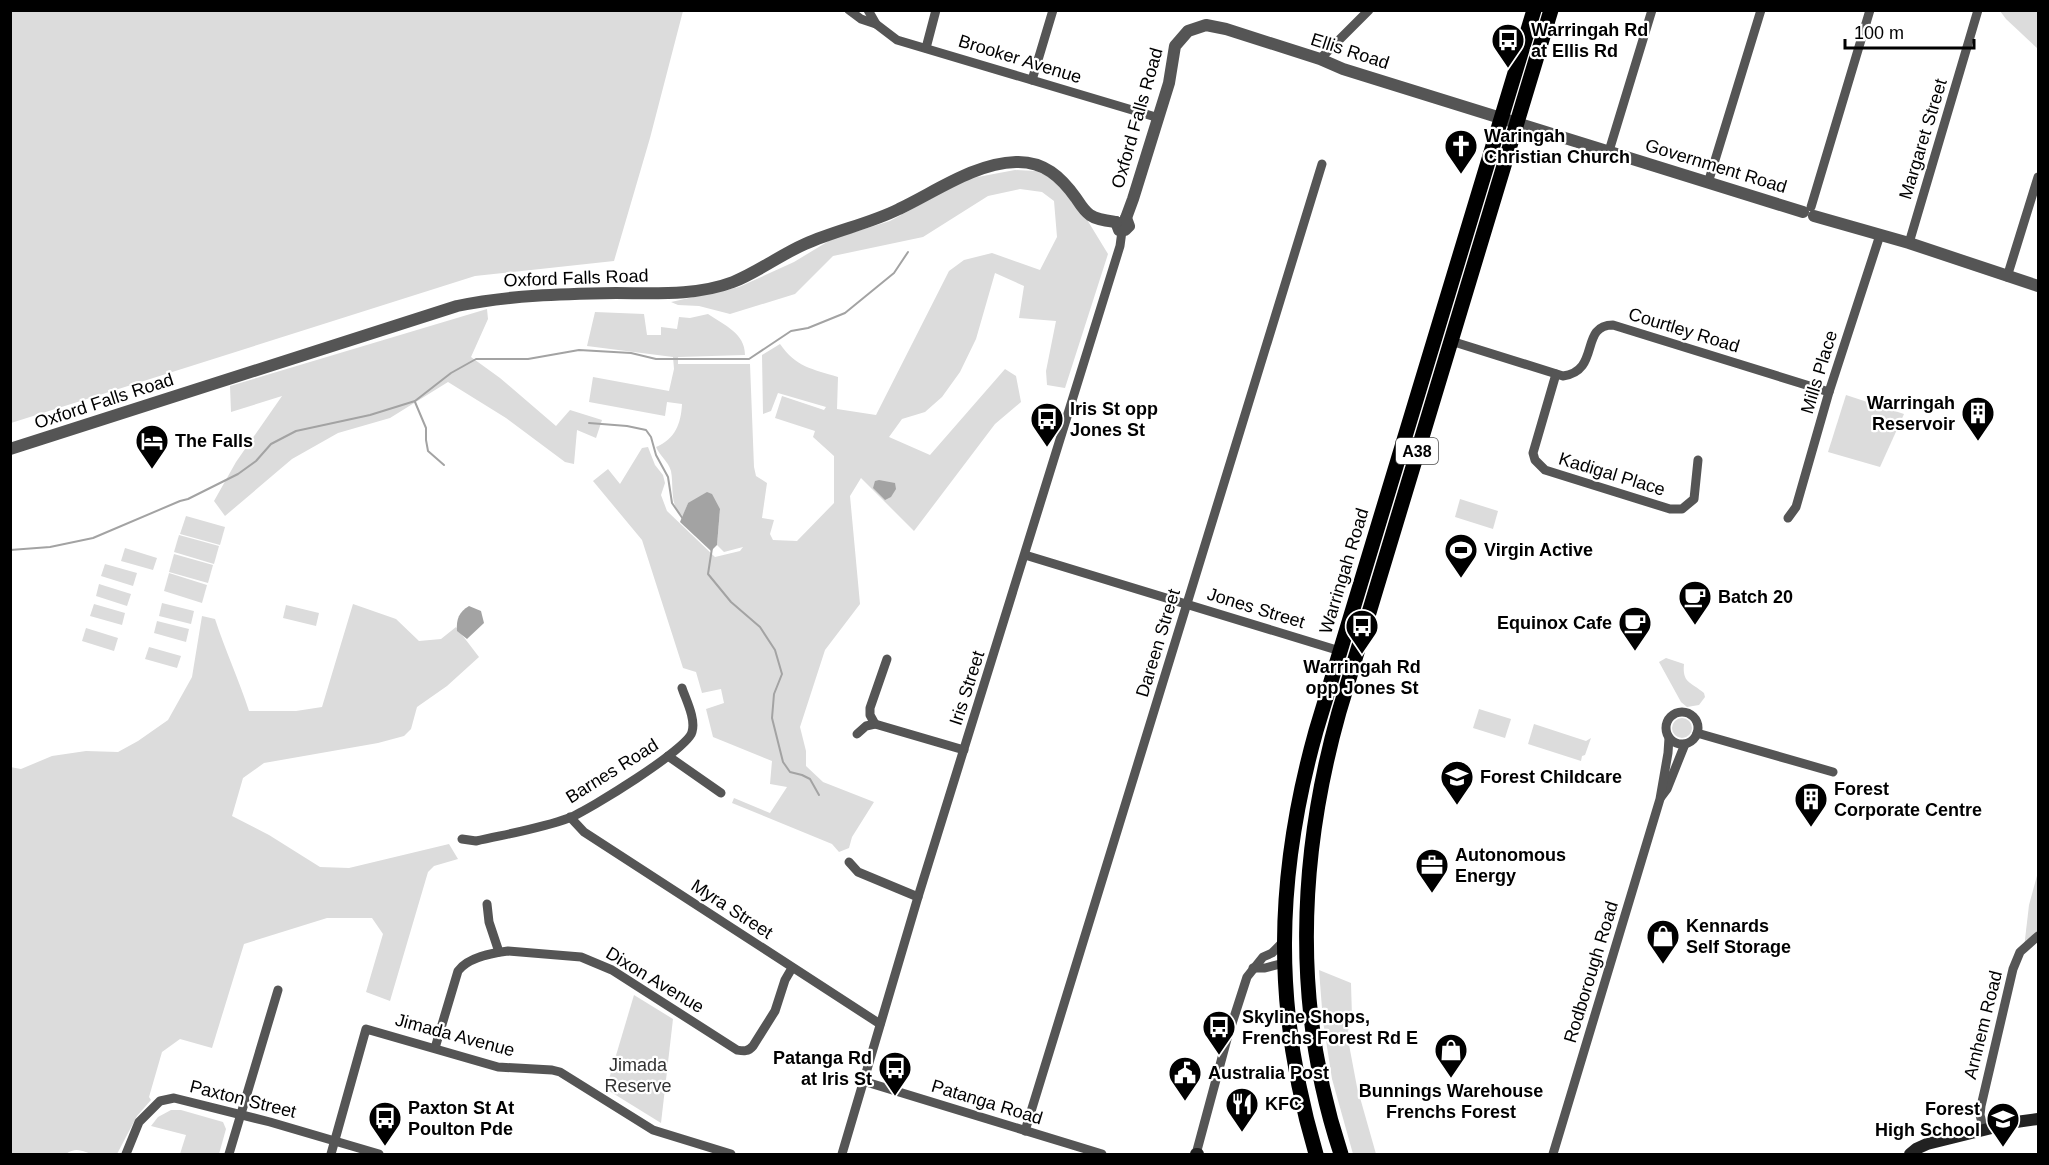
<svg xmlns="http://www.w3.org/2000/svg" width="2049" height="1165" viewBox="0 0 2049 1165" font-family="Helvetica,sans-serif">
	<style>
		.green { fill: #dcdcdc }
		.water { fill: #a3a3a3 }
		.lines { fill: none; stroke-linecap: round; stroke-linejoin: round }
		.stream { stroke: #a3a3a3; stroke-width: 2 }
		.minor { stroke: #555; stroke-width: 9 }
		.tertiary { stroke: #555; stroke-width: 12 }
		.secondary { stroke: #222; stroke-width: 12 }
		.trunk { stroke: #000; stroke-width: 15 }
		.labels { text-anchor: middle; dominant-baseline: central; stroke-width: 4.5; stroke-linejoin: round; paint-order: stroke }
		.shield { fill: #fff; stroke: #4c4c4c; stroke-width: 1.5 }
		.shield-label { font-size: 16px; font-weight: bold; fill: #000 }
		.poi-label { font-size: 18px; font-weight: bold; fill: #000; stroke: #fff; text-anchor: start }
		.street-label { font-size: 18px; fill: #000; stroke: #fff }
		.park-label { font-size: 18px; fill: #333; stroke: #fff }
	</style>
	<rect width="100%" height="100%" fill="#fff"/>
	<g class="green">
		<path d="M11,10h672v1l-33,127 -36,123 -139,15 -464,147z"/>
		<path d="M2000,11h38v38l-32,-30z"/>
		<path d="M1015,170l21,1 18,8 32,39 22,36 -43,134 -18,-3 -1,-14 10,-50 -37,-3 5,-32 -29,-13 -19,66 -16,33 -18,25 -17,15 -23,7 -13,18 41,18 75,-86 11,7 5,26 -26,22 -81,107 -53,-53 -11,18 10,108 -35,46 -25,77 6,24v15l17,16 51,20 -22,35 -3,11 -10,4 -7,-8 -100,-41 2,-5 36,15 17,-26 -17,-3 2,-23 -59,-24 -7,-28 18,-6 -3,-14 -19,4 -6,-21 -13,-4 -41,-128 -49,-59 15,-12 12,15 22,-36 6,-1 7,18 8,10 2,8 -4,12 6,16 48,46 25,-6 3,-4 -19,5 -7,-7 3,-36 -32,-6 -5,13c-14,-9 -9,-30 -12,-45 -3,-10 -11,-15 -15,-24 19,-8 25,-23 26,-43l-15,-2 -2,14 -76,-14 4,-25 76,14 5,-22 -1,-12 -86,-11 8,-34 49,2 3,21h14v-8l16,2 2,-12 11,1 18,-4c16,11 37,19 37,41l-67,2v7h72l4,103 2,9 11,7 -5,35 12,2 -4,14 3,6 24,1 37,-38v-47l-21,-19 2,-6 -40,-13 7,-22 42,14 2,-3 -48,-14 -7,18 -8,3 -1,-59 18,-11c16,23 32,25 58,33l-1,32 39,6 73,-144 15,-11 28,-7 48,17 17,-33 -3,-36 -12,-9 -22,-3 -32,7 -65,41 -90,19 -38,38 -65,20 -31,-8 -21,-1 -7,-3 68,-15 55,-25 38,-23 58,-18 77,-42z"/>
		<path d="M487,309l1,10 -17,38 29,21 56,48 14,-16 32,10 -6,18 -19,-8 -3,34 -9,-2 -59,-44 -58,-36 -58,36 -52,15 -46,26 -67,57 -11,-15 22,-39 46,-66 -51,16 -1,-26z"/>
		<path d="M1846,395l58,19 -24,53 -52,-15z"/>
		<path d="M1460,499l38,12 -5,18 -38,-12z"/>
		<path d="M186,516l39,11 -5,18 -40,-11z"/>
		<path d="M179,535l40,11 -5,18 -40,-12z"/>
		<path d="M125,548l32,10 -4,12 -32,-9z"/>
		<path d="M174,554l39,11 -5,18 -39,-11z"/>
		<path d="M105,564l32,9 -4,13 -32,-10z"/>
		<path d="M169,573l38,12 -5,18 -38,-12z"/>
		<path d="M99,584l32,10 -4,12 -31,-10z"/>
		<path d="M162,603l32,8 -3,13 -32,-8z"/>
		<path d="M94,604l31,9 -3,12 -32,-9z"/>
		<path d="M353,604l43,15 23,22 22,-2 15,-12 23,30 -32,29 -30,21 -6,22 -7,7 -26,7 -114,20 -21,15 -11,38 37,19 51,32 29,1 100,-24 9,15 -24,7 -6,6 -38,129 -24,-9 17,-58 -11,-16h-45l-83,26 -32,104 -32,-9 -18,13 -13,45 2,3 -14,16 -20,38c-7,0 -15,1 -22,0 -10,0 -17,-9 -29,0h-55l-1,-387 11,2 31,-13 34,-5 32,1 20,-11 30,-21 24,-43 10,-61 13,3c10,31 24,61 34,92h47l26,-4z"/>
		<path d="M286,605l33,8 -3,13 -33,-8z"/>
		<path d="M157,621l32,8 -3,13 -32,-9z"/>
		<path d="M86,628l32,10 -4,13 -32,-10z"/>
		<path d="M149,647l32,9 -4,12 -32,-9z"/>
		<path d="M1666,658l18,6c-2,19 7,18 20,29l1,4 -6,8 -12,2 -6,-5 -22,-40z"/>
		<path d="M1479,709l32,10 -6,19 -32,-10z"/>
		<circle cx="1682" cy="728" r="10"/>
		<path d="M1534,724l52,17 5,-3 -6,17 -3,1 -1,5 -53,-17z"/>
		<path d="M2038,872v64l-14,12 5,-43z"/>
		<path d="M1319,970l32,13 1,35 -5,16 10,53 19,67h-23l-21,-75 -9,-58z"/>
		<path d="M634,995l39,24 -12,104 -55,-34z"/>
		<path d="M171,1110h10l42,12 3,7 -7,25h-39l6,-19 -35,-9 7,-9z"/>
	</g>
	<g class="water">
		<path d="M879,480l16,3 1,6 -5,8 -6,3 -12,-12 2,-7z"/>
		<path d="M707,492l5,2 8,15 -3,36 -6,6 -31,-29 8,-19z"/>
		<path d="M469,606l12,5 3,12 -17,16 -10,-8c-1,-12 2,-19 12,-25z"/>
	</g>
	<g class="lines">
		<g class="stream">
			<path d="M415,402l11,26v12l2,11 16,14"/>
			<path d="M589,423l38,3 19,4 5,7 5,18 12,22 4,26 11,16"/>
			<path d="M712,548l-4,26 23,28 29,25 15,23 7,24 -8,20 -2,24 11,44 7,10 12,3 8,4 9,16"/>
			<path d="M10,550l40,-3 43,-9 87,-37 8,-2 50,-25 18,-13 15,-17 25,-13 74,-16 45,-14 36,-28 25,-14h52l51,-9 52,3 25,6h93l42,-28 17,-3 37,-15 49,-40 14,-21"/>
		</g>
		<g class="minor">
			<path d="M849,10l12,9 15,5"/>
			<path d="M868,10l8,14 21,16 262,78"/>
			<path d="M926,48l10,-38"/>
			<path d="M1320,59l49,-49"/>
			<path d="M1032,80l21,-70"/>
			<path d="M1609,151l43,-141"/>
			<path d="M1708,183l53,-173"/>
			<path d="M1811,207l59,-197"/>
			<path d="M1909,243l69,-233"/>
			<path d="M2007,277l31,-100"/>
			<path d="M1451,341l112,35c38,-5 16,-51 50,-51l216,67"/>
			<path d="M1556,374l-23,79 2,7 10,10 125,39h12l12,-10 4,-39"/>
			<path d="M1788,518l8,-11 33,-115 51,-157"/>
			<path d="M1025,555l315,96"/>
			<circle cx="1682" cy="728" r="16"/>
			<path d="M875,724l-5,-9v-7l17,-49"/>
			<path d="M1697,733l136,39"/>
			<path d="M857,734l9,-8 9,-2 89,26"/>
			<path d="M668,756l53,37"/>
			<path d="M1661,797l6,-8 18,-45"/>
			<path d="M570,817l14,15 296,192"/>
			<path d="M462,839l14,2c31,-7 63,-12 93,-23 20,-8 119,-69 123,-86 4,-13 -6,-32 -10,-44"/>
			<path d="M849,862l9,10 60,25"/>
			<path d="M487,904l2,18 10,30"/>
			<path d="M1253,968h12l19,-5"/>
			<path d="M435,1048l23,-77c10,-14 34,-18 50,-20l73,6 31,13 125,80c6,1 11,2 16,-4l22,-35 10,-31 7,-12"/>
			<path d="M863,1081l239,73"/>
			<path d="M1984,1130l-4,-15 1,-9 32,-137 7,-17 18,-16"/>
			<path d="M1025,1131l297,-967"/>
			<path d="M126,1154l13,-32 21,-21 14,-3 96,24 109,32"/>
			<path d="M229,1154l49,-164"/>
			<path d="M331,1154l35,-125 132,38 54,3 8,2 93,58 78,24"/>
			<path d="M842,1154l76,-257 202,-651 2,-15"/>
			<path d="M1196,1154l31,-115 20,-62 16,-20 9,-4 11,-11"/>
			<path d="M1553,1154l107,-355 8,-46 1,-15"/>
		</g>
		<g class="tertiary">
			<path d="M1814,216l95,27 129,43"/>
			<path d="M1126,218l7,-19 36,-116 6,-37 13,-15 18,-6 20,4 94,30 23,10 460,143"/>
			<path d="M1116,222l3,8h6l4,-4 -3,-8"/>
			<path d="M10,449l447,-143c52,-11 105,-12 159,-13 38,0 80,3 117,-11 25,-10 47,-27 72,-38 31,-14 64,-20 94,-35 36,-17 76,-46 117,-47 28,-1 45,15 60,36 4,6 8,13 14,17 7,5 18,6 26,7"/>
		</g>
		<g class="secondary">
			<path d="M1196,1154h2"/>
			<path d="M1910,1154l6,-5 11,-5 89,-22 22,-3"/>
		</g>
		<g class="trunk">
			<path d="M1316,1154c-43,-146 -41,-276 0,-423l218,-721"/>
			<path d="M1341,1154c-48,-145 -43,-296 -2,-442l212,-702"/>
		</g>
	</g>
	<defs>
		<g id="bus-pin" transform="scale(1.725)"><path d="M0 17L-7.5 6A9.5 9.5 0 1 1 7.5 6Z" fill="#000" stroke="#fff"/><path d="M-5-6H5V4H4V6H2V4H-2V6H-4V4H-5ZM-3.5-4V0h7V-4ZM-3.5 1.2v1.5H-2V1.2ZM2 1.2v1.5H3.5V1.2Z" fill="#fff"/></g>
		<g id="church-pin" transform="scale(1.725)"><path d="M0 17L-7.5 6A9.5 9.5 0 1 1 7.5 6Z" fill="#000" stroke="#fff"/><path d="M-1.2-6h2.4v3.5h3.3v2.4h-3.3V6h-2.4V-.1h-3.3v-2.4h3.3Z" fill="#fff"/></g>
		<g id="building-pin" transform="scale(1.725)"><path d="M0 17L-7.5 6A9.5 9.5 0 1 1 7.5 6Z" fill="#000" stroke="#fff"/><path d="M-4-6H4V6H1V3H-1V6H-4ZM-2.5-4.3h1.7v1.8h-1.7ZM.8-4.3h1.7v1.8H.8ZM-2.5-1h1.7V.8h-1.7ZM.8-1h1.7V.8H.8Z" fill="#fff"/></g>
		<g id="hotel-pin" transform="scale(1.725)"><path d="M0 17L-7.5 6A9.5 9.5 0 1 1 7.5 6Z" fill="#000" stroke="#fff"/><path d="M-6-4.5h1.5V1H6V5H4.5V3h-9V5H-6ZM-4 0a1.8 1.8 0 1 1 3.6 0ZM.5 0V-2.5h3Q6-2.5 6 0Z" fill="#fff"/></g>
		<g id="stadium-pin" transform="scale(1.725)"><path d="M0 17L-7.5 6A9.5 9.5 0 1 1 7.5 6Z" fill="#000" stroke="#fff"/><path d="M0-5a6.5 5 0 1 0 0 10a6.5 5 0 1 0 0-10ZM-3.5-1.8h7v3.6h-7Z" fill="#fff"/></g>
		<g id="cafe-pin" transform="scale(1.725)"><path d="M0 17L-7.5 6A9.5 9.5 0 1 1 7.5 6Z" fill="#000" stroke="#fff"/><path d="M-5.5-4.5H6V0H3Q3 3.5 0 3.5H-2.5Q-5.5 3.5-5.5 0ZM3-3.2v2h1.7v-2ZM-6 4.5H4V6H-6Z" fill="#fff"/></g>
		<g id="school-pin" transform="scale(1.725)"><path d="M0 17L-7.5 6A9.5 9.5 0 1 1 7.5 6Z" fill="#000" stroke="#fff"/><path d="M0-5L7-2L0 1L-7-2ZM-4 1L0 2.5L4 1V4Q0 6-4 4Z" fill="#fff"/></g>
		<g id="office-pin" transform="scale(1.725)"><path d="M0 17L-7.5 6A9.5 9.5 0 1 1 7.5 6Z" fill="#000" stroke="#fff"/><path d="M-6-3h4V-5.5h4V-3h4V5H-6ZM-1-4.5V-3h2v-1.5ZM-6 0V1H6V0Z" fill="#fff"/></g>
		<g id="shop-pin" transform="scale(1.725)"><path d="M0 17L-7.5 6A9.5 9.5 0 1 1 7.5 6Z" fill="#000" stroke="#fff"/><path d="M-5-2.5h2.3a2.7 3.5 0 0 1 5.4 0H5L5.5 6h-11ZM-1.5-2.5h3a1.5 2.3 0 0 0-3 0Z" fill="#fff"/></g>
		<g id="civic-pin" transform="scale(1.725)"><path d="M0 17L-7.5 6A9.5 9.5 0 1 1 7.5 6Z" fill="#000" stroke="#fff"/><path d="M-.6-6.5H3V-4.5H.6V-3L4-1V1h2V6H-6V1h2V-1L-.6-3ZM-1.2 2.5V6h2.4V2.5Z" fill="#fff"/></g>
		<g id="restaurant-pin" transform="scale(1.725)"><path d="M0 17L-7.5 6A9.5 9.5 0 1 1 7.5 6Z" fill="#000" stroke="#fff"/><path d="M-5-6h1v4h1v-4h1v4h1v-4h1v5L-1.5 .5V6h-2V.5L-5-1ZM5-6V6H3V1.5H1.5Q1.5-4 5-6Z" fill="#fff"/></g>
	</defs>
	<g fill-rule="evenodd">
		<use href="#bus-pin" x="1508" y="40"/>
		<use href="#church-pin" x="1461" y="146"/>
		<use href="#building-pin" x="1978" y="413"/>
		<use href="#bus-pin" x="1047" y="419"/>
		<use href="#hotel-pin" x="152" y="441"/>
		<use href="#stadium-pin" x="1461" y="550"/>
		<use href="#cafe-pin" x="1695" y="597"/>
		<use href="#cafe-pin" x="1635" y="623"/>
		<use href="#bus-pin" x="1362" y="626"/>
		<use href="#school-pin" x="1457" y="777"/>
		<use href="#building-pin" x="1811" y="799"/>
		<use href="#office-pin" x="1432" y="865"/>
		<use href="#shop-pin" x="1663" y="936"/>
		<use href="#bus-pin" x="1219" y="1027"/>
		<use href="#shop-pin" x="1451" y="1050"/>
		<use href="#bus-pin" x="895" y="1068"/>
		<use href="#civic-pin" x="1185" y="1073"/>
		<use href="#restaurant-pin" x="1242" y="1104"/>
		<use href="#bus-pin" x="385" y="1118"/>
		<use href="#school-pin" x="2003" y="1119"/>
	</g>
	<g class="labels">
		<rect class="shield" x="1396" y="438" width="42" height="26" rx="4.5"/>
		<g class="shield-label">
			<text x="1417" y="451">A38</text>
		</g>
		<g class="poi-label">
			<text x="1531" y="30">Warringah Rd<tspan x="1531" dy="21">at Ellis Rd</tspan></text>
			<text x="1484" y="136">Waringah<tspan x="1484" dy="21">Christian Church</tspan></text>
			<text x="1955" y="403" text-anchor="end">Warringah<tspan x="1955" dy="21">Reservoir</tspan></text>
			<text x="1070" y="409">Iris St opp<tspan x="1070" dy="21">Jones St</tspan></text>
			<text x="175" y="441">The Falls</text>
			<text x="1484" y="550">Virgin Active</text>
			<text x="1718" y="597">Batch 20</text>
			<text x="1612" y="623" text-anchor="end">Equinox Cafe</text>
			<text x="1362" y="667" text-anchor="middle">Warringah Rd<tspan x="1362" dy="21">opp Jones St</tspan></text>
			<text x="1480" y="777">Forest Childcare</text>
			<text x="1834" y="789">Forest<tspan x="1834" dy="21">Corporate Centre</tspan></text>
			<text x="1455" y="855">Autonomous<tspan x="1455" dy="21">Energy</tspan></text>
			<text x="1686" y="926">Kennards<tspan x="1686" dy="21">Self Storage</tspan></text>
			<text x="1242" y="1017">Skyline Shops,<tspan x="1242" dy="21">Frenchs Forest Rd E</tspan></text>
			<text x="872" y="1058" text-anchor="end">Patanga Rd<tspan x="872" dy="21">at Iris St</tspan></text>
			<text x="1208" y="1073">Australia Post</text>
			<text x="1451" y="1091" text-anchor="middle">Bunnings Warehouse<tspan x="1451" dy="21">Frenchs Forest</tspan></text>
			<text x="1265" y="1104">KFC</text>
			<text x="408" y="1108">Paxton St At<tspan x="408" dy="21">Poulton Pde</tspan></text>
			<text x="1980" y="1109" text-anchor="end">Forest<tspan x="1980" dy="21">High School</tspan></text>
		</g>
		<g class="street-label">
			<text transform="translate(1350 51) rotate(18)">Ellis Road</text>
			<text transform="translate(1020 59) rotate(17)">Brooker Avenue</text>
			<text transform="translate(1137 118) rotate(-74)">Oxford Falls Road</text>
			<text transform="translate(1923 139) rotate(-73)">Margaret Street</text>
			<text transform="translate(1716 166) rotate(17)">Government Road</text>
			<text transform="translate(576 278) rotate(-2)">Oxford Falls Road</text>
			<text transform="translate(1684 330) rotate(17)">Courtley Road</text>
			<text transform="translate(1819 372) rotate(-73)">Mills Place</text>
			<text transform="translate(104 401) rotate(-18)">Oxford Falls Road</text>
			<text transform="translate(1612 474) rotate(17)">Kadigal Place</text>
			<text transform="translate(1344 571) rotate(-73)">Warringah Road</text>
			<text transform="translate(1256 608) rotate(17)">Jones Street</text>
			<text transform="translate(1158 643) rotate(-73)">Dareen Street</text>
			<text transform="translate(967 688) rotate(-72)">Iris Street</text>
			<text transform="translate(612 771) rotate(-32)">Barnes Road</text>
			<text transform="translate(732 909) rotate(33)">Myra Street</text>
			<text transform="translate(1591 972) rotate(-73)">Rodborough Road</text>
			<text transform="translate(655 980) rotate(31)">Dixon Avenue</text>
			<text transform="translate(1983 1025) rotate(-76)">Arnhem Road</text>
			<text transform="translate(455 1035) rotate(15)">Jimada Avenue</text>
			<text transform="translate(243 1099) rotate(14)">Paxton Street</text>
			<text transform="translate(987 1102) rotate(17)">Patanga Road</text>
		</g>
		<g class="park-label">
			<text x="638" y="1065">Jimada<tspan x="638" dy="21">Reserve</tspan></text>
		</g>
	</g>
	<rect width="2049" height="1165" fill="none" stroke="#000000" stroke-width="24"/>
	<path d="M1845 39v9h129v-9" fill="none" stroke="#000000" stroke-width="3"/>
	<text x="1854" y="39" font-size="18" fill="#000000" stroke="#ffffff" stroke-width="4.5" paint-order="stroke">100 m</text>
</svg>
